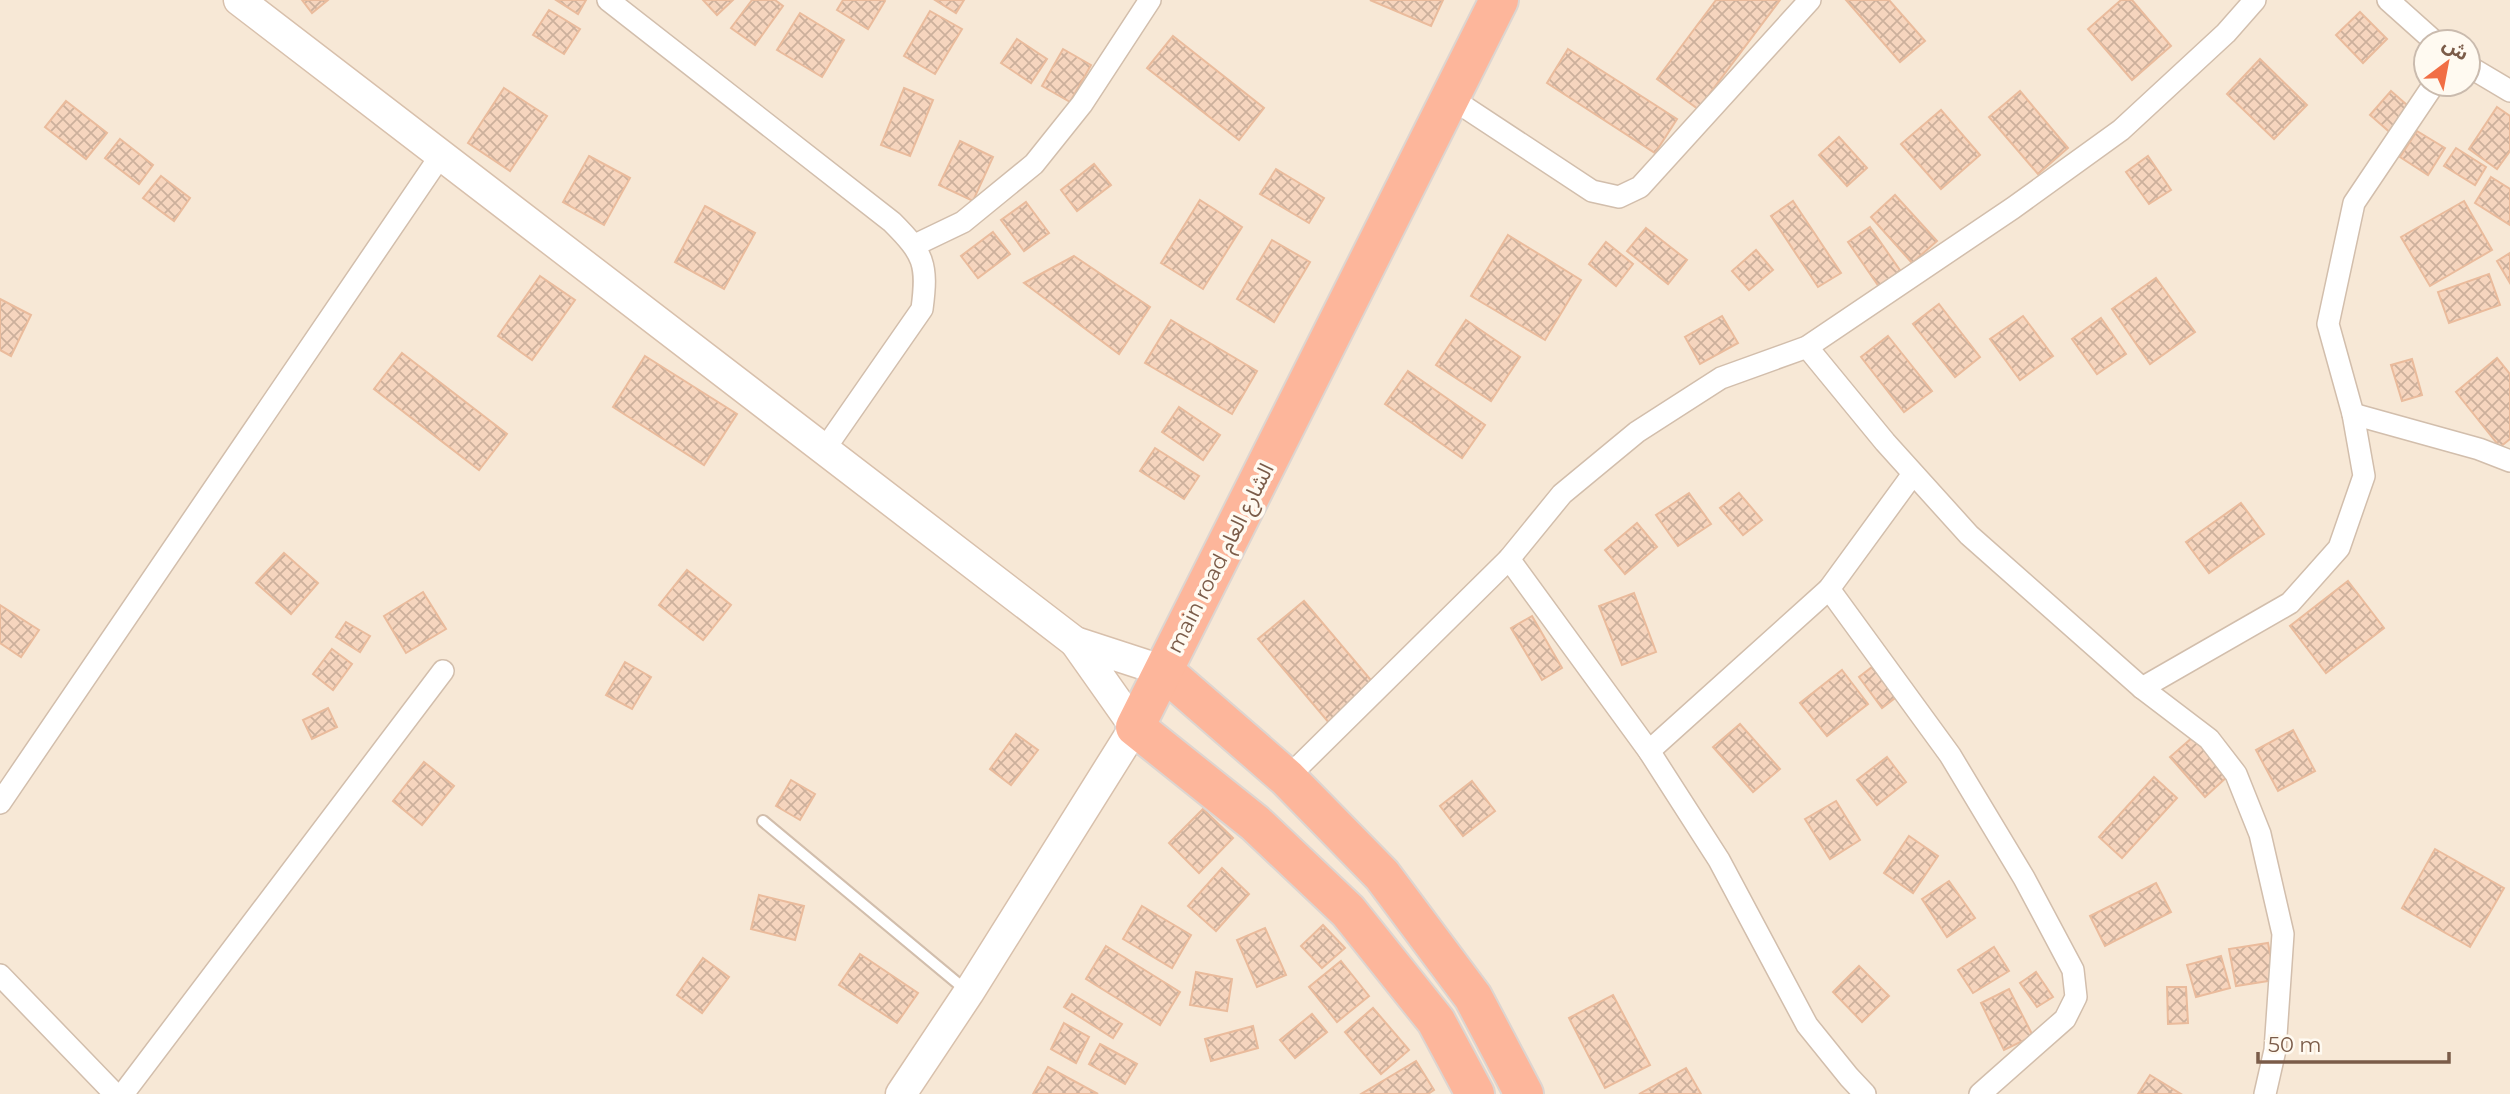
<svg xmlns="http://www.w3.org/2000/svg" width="2510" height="1094" viewBox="0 0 2510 1094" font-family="Montserrat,'Noto Sans Arabic',sans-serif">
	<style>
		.residential { fill: #f7e8d6; fill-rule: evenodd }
		.building { fill: url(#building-cross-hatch); stroke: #eabb9c; stroke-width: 2 }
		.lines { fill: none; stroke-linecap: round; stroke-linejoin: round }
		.lane-casing { stroke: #d2beac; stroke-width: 14 }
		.street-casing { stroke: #d2beac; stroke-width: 24 }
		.secondary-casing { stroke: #d8c0ac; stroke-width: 33 }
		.highway-casing { stroke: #ddd5d0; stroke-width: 42 }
		.lane { stroke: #fff; stroke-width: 10 }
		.street { stroke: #fff; stroke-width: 21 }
		.secondary { stroke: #fff; stroke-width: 30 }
		.highway { stroke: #fdb69b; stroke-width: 38 }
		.labels { text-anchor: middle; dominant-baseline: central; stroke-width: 7; stroke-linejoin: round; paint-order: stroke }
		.street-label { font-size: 21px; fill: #7b5c49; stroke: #fffaf1 }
	</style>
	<defs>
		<pattern id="building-cross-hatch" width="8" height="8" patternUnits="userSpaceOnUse" patternTransform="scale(1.75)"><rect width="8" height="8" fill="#f6d5be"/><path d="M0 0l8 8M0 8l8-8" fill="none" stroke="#ccb09c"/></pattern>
	</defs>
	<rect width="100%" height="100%" fill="#fef6e9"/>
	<path class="residential" d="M0,0h2510v1094h-2510zM2426,42h42v42h-42z"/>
	<g class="building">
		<path d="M302,0h26l-16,13z"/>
		<path d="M556,0h30l-8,14z"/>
		<path d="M703,0h30l-16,15z"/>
		<path d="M752,0h23l8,6 -28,39 -24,-17z"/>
		<path d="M843,0h41l1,1 -17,28 -31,-19z"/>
		<path d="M935,0h29l-8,13z"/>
		<path d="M1370,0h73l-12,26z"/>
		<path d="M1716,0h64l-82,109 -41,-30z"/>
		<path d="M1846,0h43l36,41 -25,21z"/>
		<path d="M2121,0h11l39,46 -39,34 -44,-51z"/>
		<path d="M549,10l31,19 -16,25 -31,-19z"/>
		<path d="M930,11l32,18 -27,45 -31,-18z"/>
		<path d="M2360,12l27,27 -24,24 -27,-28z"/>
		<path d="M800,13l44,27 -22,37 -45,-27z"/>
		<path d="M1173,36l91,72 -25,32 -92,-72z"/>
		<path d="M1017,39l30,20 -16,24 -30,-20z"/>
		<path d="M1063,49l28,16 -21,37 -28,-16z"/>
		<path d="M1568,49l109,70 -22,34 -108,-70z"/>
		<path d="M2260,59l47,46 -33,34 -47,-45z"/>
		<path d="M504,88l43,28 -37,55 -42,-28z"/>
		<path d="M904,88l29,12 -23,56 -29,-11z"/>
		<path d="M2020,91l48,57 -30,26 -49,-57z"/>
		<path d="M2391,91l23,20 -21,24 -23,-20z"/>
		<path d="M66,101l41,32 -21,26 -41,-32z"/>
		<path d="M2497,107l13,9v35l-13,18 -28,-20z"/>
		<path d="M1941,110l39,45 -39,34 -40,-45z"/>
		<path d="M2417,131l28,17 -17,27 -28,-18z"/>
		<path d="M1839,137l28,31 -20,18 -28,-31z"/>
		<path d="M120,139l33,26 -14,19 -34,-26z"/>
		<path d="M960,141l33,16 -20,44 -34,-16z"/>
		<path d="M2456,148l30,19 -11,18 -31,-19z"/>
		<path d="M589,156l41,22 -26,47 -41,-23z"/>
		<path d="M2148,156l23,34 -22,14 -23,-32z"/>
		<path d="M1094,164l17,21 -34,26 -16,-21z"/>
		<path d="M1276,169l48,29 -15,25 -49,-29z"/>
		<path d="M161,176l29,22 -16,23 -31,-23z"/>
		<path d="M2491,177l19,12v36l-35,-22z"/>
		<path d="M1895,195l42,46 -25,22 -41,-46z"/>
		<path d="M1200,200l42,27 -39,62 -42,-26z"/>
		<path d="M1793,201l48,72 -23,14 -47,-71z"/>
		<path d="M2464,201l28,49 -62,36 -29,-49z"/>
		<path d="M1026,202l23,31 -25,18 -23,-31z"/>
		<path d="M705,206l50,27 -31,56 -49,-27z"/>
		<path d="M1870,227l34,49 -22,15 -34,-49z"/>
		<path d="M1646,228l41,32 -19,24 -41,-33z"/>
		<path d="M993,232l17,22 -32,24 -17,-22z"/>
		<path d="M1508,235l73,45 -36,60 -74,-44z"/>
		<path d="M1272,240l38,22 -36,60 -37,-23z"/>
		<path d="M1606,242l27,22 -17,22 -27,-22z"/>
		<path d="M1756,250l17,20 -24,20 -17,-19z"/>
		<path d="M2510,253v30l-13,-22z"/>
		<path d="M1074,256l76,51 -31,47 -95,-71z"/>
		<path d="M2489,274l11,31 -51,18 -11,-31z"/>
		<path d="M540,276l35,24 -43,60 -34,-24z"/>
		<path d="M2156,278l39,54 -45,32 -38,-55z"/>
		<path d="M0,299l31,16 -20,41 -11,-6z"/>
		<path d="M1939,304l41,53 -25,20 -42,-53z"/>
		<path d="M1722,316l16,27 -38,21 -15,-27z"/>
		<path d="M2023,316l30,40 -33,24 -30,-41z"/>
		<path d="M2101,318l25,36 -29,20 -25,-35z"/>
		<path d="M1171,320l86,51 -25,43 -87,-51z"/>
		<path d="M1466,320l54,37 -29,44 -55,-36z"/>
		<path d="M1888,336l44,55 -28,21 -43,-55z"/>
		<path d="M402,353l105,81 -28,36 -105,-81z"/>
		<path d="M645,356l92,58 -33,51 -91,-58z"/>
		<path d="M2497,358l13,16v65l-10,8 -44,-55z"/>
		<path d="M2412,359l10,36 -20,6 -11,-36z"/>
		<path d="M1408,371l77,54 -23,33 -77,-54z"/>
		<path d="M1179,407l41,28 -17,25 -41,-28z"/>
		<path d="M1155,448l44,28 -15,23 -44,-28z"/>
		<path d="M1689,493l22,31 -33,22 -22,-31z"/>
		<path d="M1739,493l23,27 -19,15 -23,-27z"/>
		<path d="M2241,503l23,31 -55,39 -23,-31z"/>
		<path d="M1637,523l20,24 -32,27 -20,-24z"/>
		<path d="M284,553l34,30 -27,31 -35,-31z"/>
		<path d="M687,570l44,35 -28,35 -44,-35z"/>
		<path d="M2348,581l36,47 -58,45 -36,-47z"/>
		<path d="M423,592l23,37 -40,24 -22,-37z"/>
		<path d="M1634,593l22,59 -34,13 -23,-59z"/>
		<path d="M1304,601l71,84 -45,39 -72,-85z"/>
		<path d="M0,605l39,25 -18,27 -21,-14z"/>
		<path d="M1532,616l30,52 -20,12 -31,-52z"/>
		<path d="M346,622l24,14 -10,16 -24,-15z"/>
		<path d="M332,649l20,15 -19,26 -20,-16z"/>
		<path d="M625,662l26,15 -19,32 -26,-14z"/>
		<path d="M1876,664l23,31 -17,13 -23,-31z"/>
		<path d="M1842,670l26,34 -41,32 -27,-33z"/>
		<path d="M328,708l9,19 -25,12 -9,-19z"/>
		<path d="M1740,724l40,45 -27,23 -40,-45z"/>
		<path d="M2293,730l22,41 -37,20 -22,-41z"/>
		<path d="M1016,734l22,16 -27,35 -21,-16z"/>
		<path d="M2193,737l35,39 -23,21 -35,-40z"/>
		<path d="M1887,757l19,25 -29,23 -20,-25z"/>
		<path d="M424,762l30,24 -32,39 -29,-24z"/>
		<path d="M2154,777l23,21 -55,60 -23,-21z"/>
		<path d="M791,780l24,14 -15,26 -24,-14z"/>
		<path d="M1472,781l23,30 -32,25 -23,-30z"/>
		<path d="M1836,801l24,39 -30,19 -25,-40z"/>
		<path d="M1203,809l30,29 -34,35 -30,-30z"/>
		<path d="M1909,836l29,20 -25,37 -29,-20z"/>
		<path d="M2435,849l69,39 -34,59 -68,-39z"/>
		<path d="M1222,868l27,26 -33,37 -28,-25z"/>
		<path d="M1949,881l26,37 -28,19 -25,-38z"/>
		<path d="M2156,883l15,29 -66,34 -15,-30z"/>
		<path d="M759,895l45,11 -9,34 -44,-11z"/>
		<path d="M1142,906l49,29 -19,33 -49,-29z"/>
		<path d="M1323,925l22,23 -23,20 -21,-22z"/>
		<path d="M1265,928l21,47 -29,12 -20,-47z"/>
		<path d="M2268,943l7,37 -39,6 -7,-37z"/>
		<path d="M1106,946l74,46 -20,33 -74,-46z"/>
		<path d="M1994,947l15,24 -36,22 -15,-23z"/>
		<path d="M860,954l58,39 -21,30 -58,-38z"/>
		<path d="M2221,956l9,32 -34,9 -9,-32z"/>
		<path d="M703,958l26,19 -27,36 -25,-18z"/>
		<path d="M1341,961l28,35 -32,26 -28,-35z"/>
		<path d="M1859,966l30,30 -27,26 -29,-30z"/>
		<path d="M1196,972l36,7 -5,32 -37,-6z"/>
		<path d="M2036,972l17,25 -16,10 -17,-24z"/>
		<path d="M2167,987h19l2,36 -20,1z"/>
		<path d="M2009,989l24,47 -29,14 -23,-47z"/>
		<path d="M1072,994l50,30 -9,14 -49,-31z"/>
		<path d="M1613,995l37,70 -45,23 -36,-70z"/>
		<path d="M1373,1008l36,42 -28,24 -36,-42z"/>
		<path d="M1312,1014l15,18 -32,26 -15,-18z"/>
		<path d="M1064,1023l25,14 -13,26 -25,-14z"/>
		<path d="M1253,1026l5,22 -47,13 -6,-22z"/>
		<path d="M1100,1044l37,20 -12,20 -36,-20z"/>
		<path d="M1416,1061l18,29 -6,4h-67z"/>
		<path d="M1048,1067l50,27h-65z"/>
		<path d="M1686,1068l15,26h-62z"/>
		<path d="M2150,1075l31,19h-43z"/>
	</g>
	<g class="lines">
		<g class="lane-casing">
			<path id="lane" d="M763,821l204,170"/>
		</g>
		<g class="street-casing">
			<g id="street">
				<path d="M608,0l284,222c32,32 36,42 30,87l-98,141"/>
				<path d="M2388,0l47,42"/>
				<path d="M2468,66l42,25"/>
				<path d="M1451,98l141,93 27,6 21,-10 170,-187"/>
				<path d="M915,245l48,-23 71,-58 48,-60 68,-104"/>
				<path d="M1807,347l78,95 84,93 173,153 67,51 27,35 24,60 23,100 -8,116 -10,44"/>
				<path d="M2353,414l126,35 31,12"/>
				<path d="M1509,559l140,192 70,109 88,165 42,52 16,17"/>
				<path d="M1829,589l121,166 74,123 49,92 3,27 -11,22 -85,75"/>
				<path d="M2142,688l148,-85 49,-55 25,-72 -11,-62 -25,-90 26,-121 80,-119"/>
				<path d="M1649,751l180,-162 84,-115"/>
				<path d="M1287,778l222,-219 53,-65 75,-62 84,-54 86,-31 206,-139 108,-78 105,-97 29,-33"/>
				<path d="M0,803l441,-648"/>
				<path d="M0,975l115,119"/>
				<path d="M123,1094l320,-423"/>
			</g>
		</g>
		<g class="secondary-casing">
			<g id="secondary">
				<path d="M239,0l836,642"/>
				<path d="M901,1094l68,-102 166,-265 -60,-85 89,29"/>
			</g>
		</g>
		<g class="highway-casing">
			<g id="highway">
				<path d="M1164,671l123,107 95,97 91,122 51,97"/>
				<path d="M1475,1094l-39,-73 -88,-110 -93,-88 -120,-96 364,-727"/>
			</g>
		</g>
		<use href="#lane" class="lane"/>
		<use href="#street" class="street"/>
		<use href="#secondary" class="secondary"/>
		<use href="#highway" class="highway"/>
	</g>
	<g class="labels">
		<g class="street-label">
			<text transform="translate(1220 558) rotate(-63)">main road الشارع العام</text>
		</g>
	</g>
	<g transform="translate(2447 63) rotate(32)"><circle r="33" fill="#fffaf1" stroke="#cabbae" stroke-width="2"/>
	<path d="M0-5L12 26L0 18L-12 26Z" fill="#f16e45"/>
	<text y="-10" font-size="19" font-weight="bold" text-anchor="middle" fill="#7b5c49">ش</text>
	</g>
	<path d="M2258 1052v10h191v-10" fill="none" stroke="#7b5c49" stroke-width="3.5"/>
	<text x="2268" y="1052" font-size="21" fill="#7b5c49" stroke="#fffaf1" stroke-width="5" paint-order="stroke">50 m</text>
</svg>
